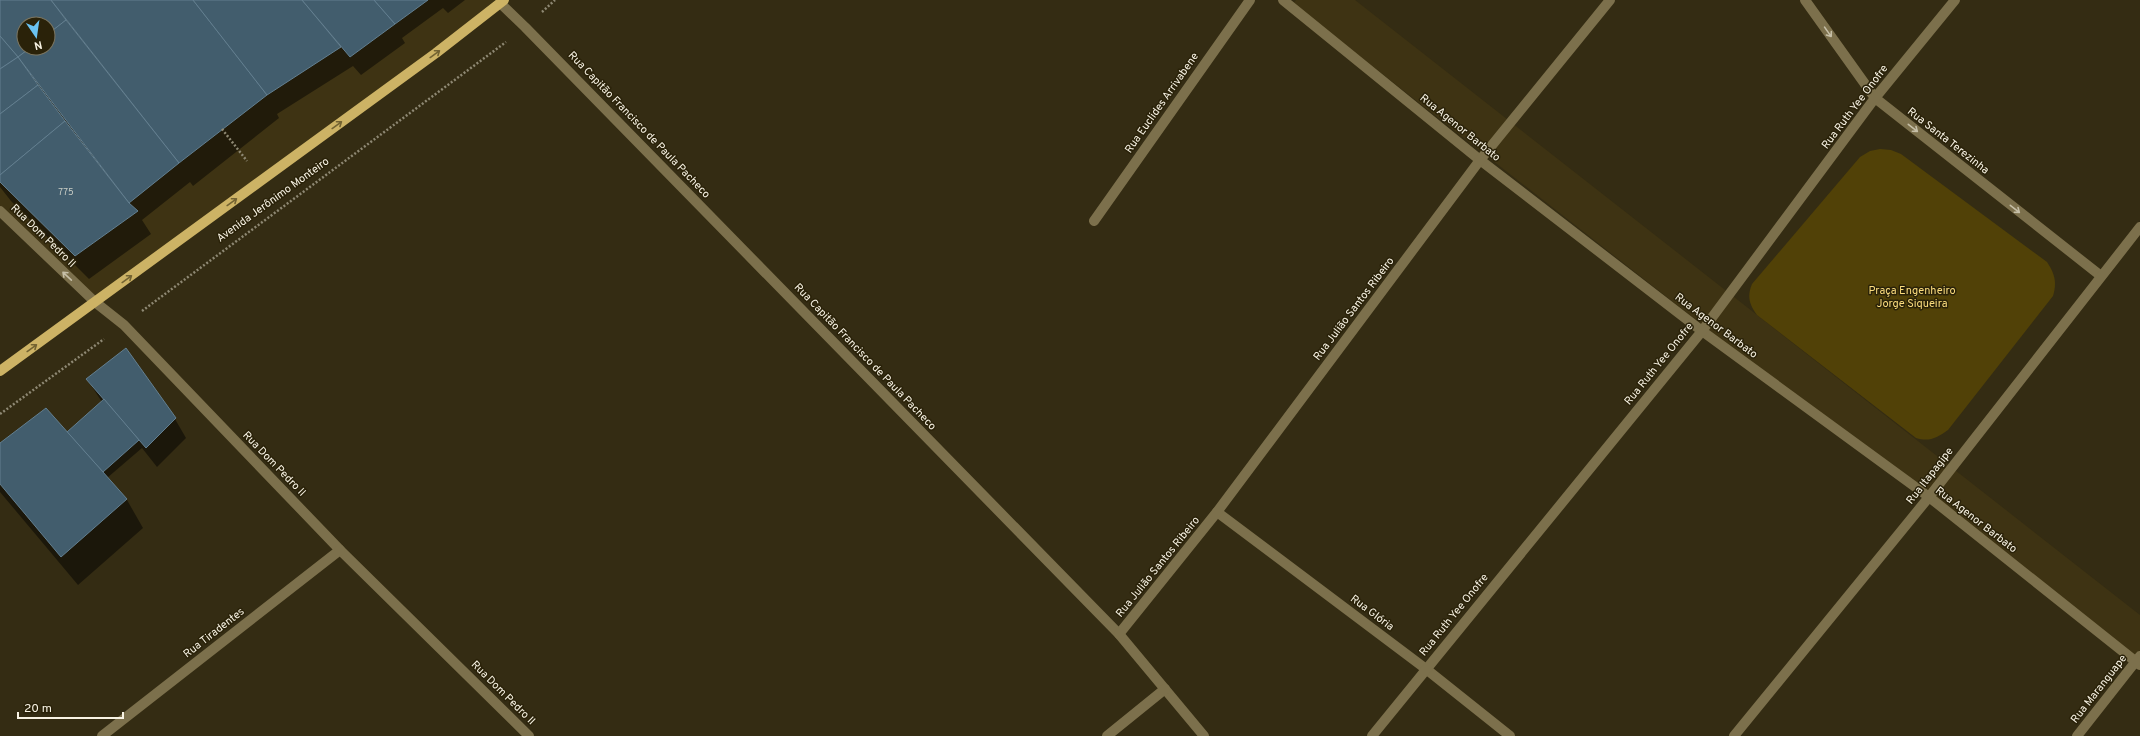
<svg xmlns="http://www.w3.org/2000/svg" width="2140" height="736" viewBox="0 0 2140 736" font-family="Overpass,sans-serif">
	<style>
		.built { fill: #3e3313; fill-rule: evenodd }
		.green { fill: #514107 }
		.shadow { fill: #0007; fill-rule: evenodd }
		.building { fill: #425d6d; stroke: #637f90 }
		.lines { fill: none; stroke-linecap: round; stroke-linejoin: round }
		.path { stroke: #8e8873; stroke-width: 2.5; stroke-dasharray: 2 2; stroke-linecap: butt }
		.minor { stroke: #7c704c; stroke-width: 10 }
		.major { stroke: #cdb365; stroke-width: 10 }
		.oneway { stroke: #c6bfa7 }
		.oneway2 { stroke: #736332 }
		.labels { text-anchor: middle; dominant-baseline: central; stroke-width: 3; stroke-linejoin: round; paint-order: stroke }
		.number-label { font-size: 9px; fill: #cacec6 }
		.street-label { font-size: 11px; fill: #f8f3e4; stroke: #2a2209 }
		.park-label { font-size: 11px; fill: #fbdc7d; stroke: #2a2209 }
	</style>
	<rect width="100%" height="100%" fill="#342c13"/>
	<g class="built">
		<path d="M0,0h504l-409,302 -95,-91zM24,24h24v24h-24z"/>
		<path d="M1296,0h59l785,615v53l-847,-664z"/>
	</g>
	<path class="green" d="M1880,149l11,1 10,4 146,108c8,12 10,21 6,34l-105,134c-11,8 -19,12 -32,8l-159,-123c-8,-11 -10,-19 -5,-31l108,-127 10,-6z"/>
	<g class="shadow">
		<path d="M0,0h465l-17,13 -5,-5 -41,30 3,5 -44,32 -8,-9 -76,48 2,4 -86,68 -3,-4 -48,38 9,14 -62,45 -78,-78 -11,-14zM24,24h24v24h-24z"/>
		<path d="M126,350l49,69 11,19 -29,29 -15,-19 -35,30 20,22 16,28 -65,57 -78,-93v-48l68,-11 34,-31 -15,-23z"/>
	</g>
	<g class="building">
		<path d="M0,0h51l15,20 -18,14v-10h-24v24h6l-12,9 -18,-21z"/>
		<path d="M51,0h142l74,95 -88,68z"/>
		<path d="M193,0h109l39,47 -74,48z"/>
		<path d="M302,0h72l21,24 -45,33z"/>
		<path d="M374,0h54l-33,24z"/>
		<path d="M66,20l113,143 -50,40 -111,-146 12,-9h18v-14z"/>
		<path d="M0,36l18,21 -18,12z"/>
		<path d="M18,57l20,28 -38,29v-45z"/>
		<path d="M38,85l27,36 -65,54v-61z"/>
		<path d="M65,121l64,82 9,8 -63,45 -75,-74v-7z"/>
		<path d="M126,348l50,70 -30,30 -60,-69z"/>
		<path d="M104,399l35,41 -36,32 -36,-40z"/>
		<path d="M46,408l81,91 -66,58 -61,-73v-41z"/>
	</g>
	<g class="lines">
		<g class="path">
			<path d="M542,12l13,-12"/>
			<path d="M222,129l25,32"/>
			<path d="M142,311l364,-269"/>
			<path d="M0,414l104,-75"/>
		</g>
		<g class="minor">
			<path d="M1283,0l197,160 222,171 227,166 211,168"/>
			<path d="M1805,0l70,98 226,178"/>
			<path d="M500,3l25,24 594,607 85,102"/>
			<path d="M0,211l95,91 29,23 216,225 189,186"/>
			<path d="M1094,221l156,-221"/>
			<path d="M1217,512l209,157 84,67"/>
			<path d="M1119,634l98,-122 263,-352 130,-160"/>
			<path d="M102,736l238,-186"/>
			<path d="M1107,736l58,-47"/>
			<path d="M1372,736l330,-405 173,-233 80,-98"/>
			<path d="M1734,736l195,-239 211,-270"/>
			<path d="M2077,736l63,-80"/>
		</g>
		<path class="major" d="M0,371l436,-318 68,-53"/>
	</g>
	<defs><path id="oneway-shaft" d="M-6 0H5M1.5-3L5.5 0L1.5 3" fill="none" stroke-width="1.6" stroke-linecap="round" stroke-linejoin="round"/></defs>
	<g class="oneway">
		<use href="#oneway-shaft" transform="translate(1828 32) rotate(55)"/>
		<use href="#oneway-shaft" transform="translate(1913 128) rotate(38)"/>
		<use href="#oneway-shaft" transform="translate(2015 209) rotate(38)"/>
		<use href="#oneway-shaft" transform="translate(67 276) rotate(-137)"/>
	</g>
	<g class="oneway2">
		<use href="#oneway-shaft" transform="translate(435 54) rotate(-36)"/>
		<use href="#oneway-shaft" transform="translate(337 125) rotate(-36)"/>
		<use href="#oneway-shaft" transform="translate(232 202) rotate(-36)"/>
		<use href="#oneway-shaft" transform="translate(127 279) rotate(-36)"/>
		<use href="#oneway-shaft" transform="translate(32 348) rotate(-36)"/>
	</g>
	<g class="labels">
		<g class="number-label">
			<text x="66" y="192">775</text>
		</g>
		<g class="street-label">
			<text transform="translate(1162 103) rotate(-55)">Rua Euclides Arrivabene</text>
			<text transform="translate(1855 107) rotate(-53)">Rua Ruth Yee Onofre</text>
			<text transform="translate(639 125) rotate(46)">Rua Capitão Francisco de Paula Pacheco</text>
			<text transform="translate(1460 128) rotate(39)">Rua Agenor Barbato</text>
			<text transform="translate(1948 141) rotate(38)">Rua Santa Terezinha</text>
			<text transform="translate(273 200) rotate(-36)">Avenida Jerônimo Monteiro</text>
			<text transform="translate(43 236) rotate(44)">Rua Dom Pedro II</text>
			<text transform="translate(1354 309) rotate(-53)">Rua Julião Santos Ribeiro</text>
			<text transform="translate(1716 326) rotate(37)">Rua Agenor Barbato</text>
			<text transform="translate(865 357) rotate(46)">Rua Capitão Francisco de Paula Pacheco</text>
			<text transform="translate(1659 364) rotate(-51)">Rua Ruth Yee Onofre</text>
			<text transform="translate(274 464) rotate(46)">Rua Dom Pedro II</text>
			<text transform="translate(1930 476) rotate(-52)">Rua Itapagipe</text>
			<text transform="translate(1976 520) rotate(38)">Rua Agenor Barbato</text>
			<text transform="translate(1158 567) rotate(-51)">Rua Julião Santos Ribeiro</text>
			<text transform="translate(1372 613) rotate(37)">Rua Glória</text>
			<text transform="translate(1454 615) rotate(-51)">Rua Ruth Yee Onofre</text>
			<text transform="translate(214 633) rotate(-38)">Rua Tiradentes</text>
			<text transform="translate(2099 689) rotate(-52)">Rua Maranguape</text>
			<text transform="translate(503 693) rotate(45)">Rua Dom Pedro II</text>
		</g>
		<g class="park-label">
			<text x="1912" y="291">Praça Engenheiro<tspan x="1912" dy="13">Jorge Siqueira</tspan></text>
		</g>
	</g>
	<g transform="translate(36 36) rotate(167)"><circle r="19" fill="#2a2209" stroke="#7c7661"/>
	<path d="M0-3L7 15L0 10L-7 15Z" fill="#6bc3f2"/>
	<text y="-6" font-size="11" font-weight="bold" text-anchor="middle" fill="#f8f3e4">N</text>
	</g>
	<path d="M18 712v6h105v-6" fill="none" stroke="#f8f3e4" stroke-width="2"/>
	<text x="24" y="712" font-size="12" fill="#f8f3e4" stroke="#2a2209" stroke-width="3" paint-order="stroke">20 m</text>
</svg>
